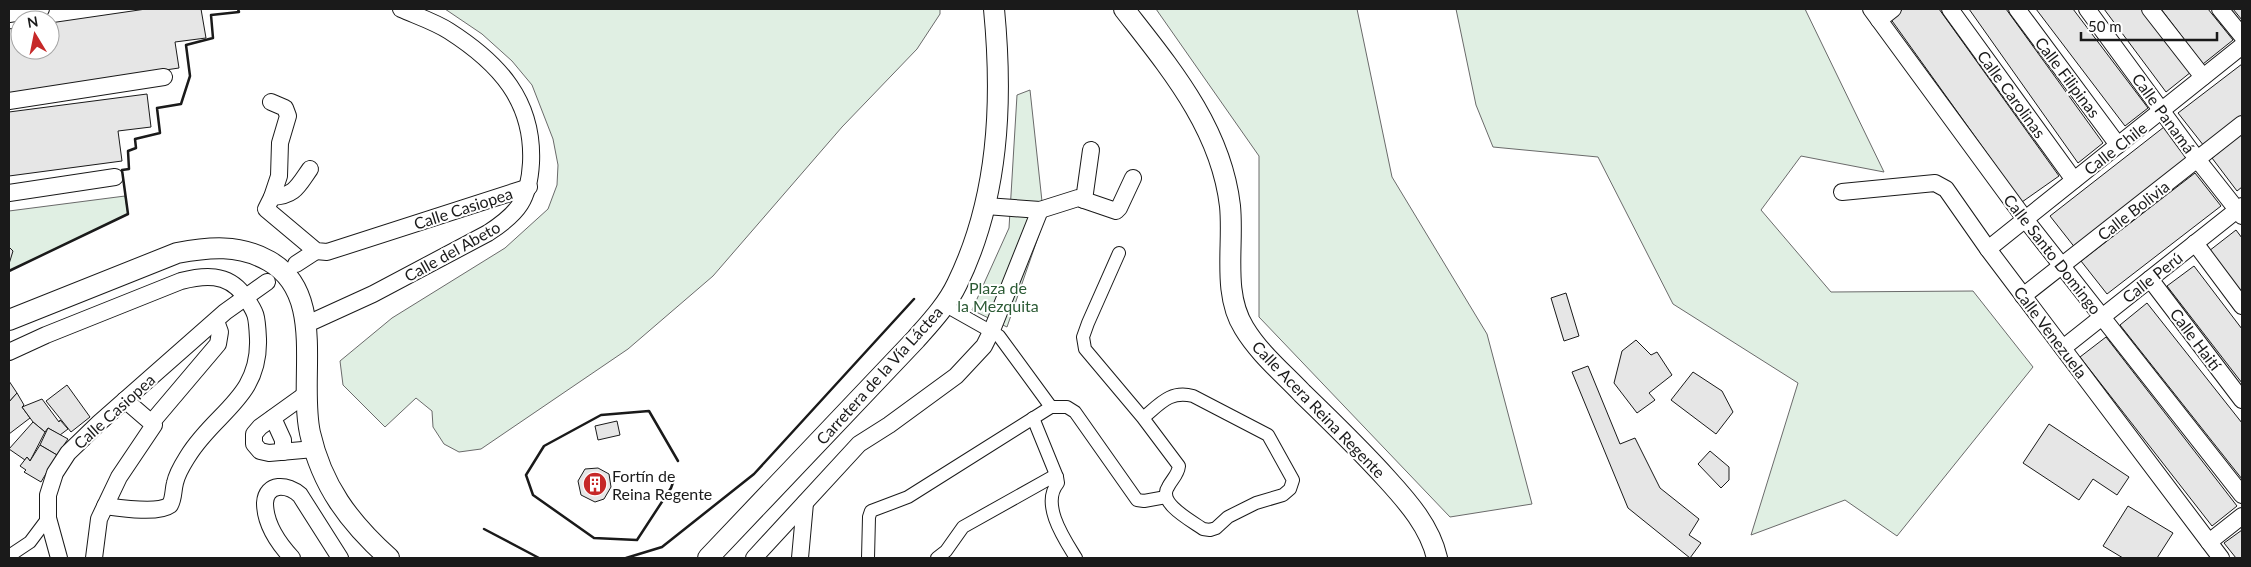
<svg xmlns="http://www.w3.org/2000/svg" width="2251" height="567" viewBox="0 0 2251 567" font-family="Lato,sans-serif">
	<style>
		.green { fill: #e0efe3; stroke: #6a6a6a }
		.building { fill: #e6e6e6; stroke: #1a1a1a }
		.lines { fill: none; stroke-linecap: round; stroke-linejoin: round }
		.pedestrian-casing { stroke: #1a1a1a; stroke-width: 14 }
		.minor-casing { stroke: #1a1a1a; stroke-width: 18 }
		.tertiary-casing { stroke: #1a1a1a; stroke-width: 22 }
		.pedestrian { stroke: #fff; stroke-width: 12 }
		.minor { stroke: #fff; stroke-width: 16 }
		.tertiary { stroke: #fff; stroke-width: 20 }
		.wall { stroke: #1a1a1a; stroke-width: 2.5 }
		.labels { text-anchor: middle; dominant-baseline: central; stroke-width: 4; stroke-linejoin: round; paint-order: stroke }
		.street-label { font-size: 16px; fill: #1a1a1a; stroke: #fff }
		.park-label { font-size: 16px; fill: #2b5a34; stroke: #fff }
		.poi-label { font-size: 16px; fill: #1a1a1a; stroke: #fff; text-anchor: start }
	</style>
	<rect width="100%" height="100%" fill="#fff"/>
	<g class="green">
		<path d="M445,9h495v5l-23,35 -75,78 -129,149 -85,73 -147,100 -22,3 -15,-8 -11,-17 -1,-16 -16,-13 -31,29 -42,-42 -3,-24 52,-43 113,-70 43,-39 9,-24 1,-20 -5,-26 -21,-54 -20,-24 -30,-27z"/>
		<path d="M1156,9h201l35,168 95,157 45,170 -82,13 -191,-200v-161z"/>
		<path d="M1456,9h349l79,163 -83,-16 -40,54 70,82 142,-1 60,76 -136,169 -52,-36 -94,35 47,-152 -125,-79 -75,-147 -105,-10 -17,-42z"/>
		<path d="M1030,90l14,130 -37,107 -35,-17 37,-82 8,-133z"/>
		<path d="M125,196l3,18 -119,57v-60z"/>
	</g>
	<g class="building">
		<path d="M146,9h55l5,29 -31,4 4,26 -170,25v-64l11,-2v23h30v-27z"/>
		<path d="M1903,9h36l120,167 -37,26 -132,-184z"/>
		<path d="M1969,9h37l97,134 -25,20z"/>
		<path d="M2036,9h37l75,99 -23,18z"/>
		<path d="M2104,9h37l50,63 -25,20z"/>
		<path d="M2161,9h47l25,31 -30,24z"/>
		<path d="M2233,9h9v11z"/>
		<path d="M2242,64v52l-38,30 -26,-33z"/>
		<path d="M147,94l4,33 -33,4 4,30 -113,15v-64z"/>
		<path d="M2164,127l26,33 -114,89 -26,-33z"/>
		<path d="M2242,134v53l-5,4 -25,-33z"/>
		<path d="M2195,173l26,33 -114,88 -26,-33z"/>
		<path d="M2236,230l6,8v55l-33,-42z"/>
		<path d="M9,247l4,4 -4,13z"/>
		<path d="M2194,266l48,63v54l-75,-97z"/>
		<path d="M1566,293l13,43 -15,5 -13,-43z"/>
		<path d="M2147,303l95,120v56l-122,-154z"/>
		<path d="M2106,337l131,169 -25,20 -132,-169z"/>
		<path d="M1636,340l15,15 6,-3 15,23 -23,18 6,7 -18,13 -23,-30 8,-32z"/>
		<path d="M1588,366l32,78 15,-6 25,50 39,31 -10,16 12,8 -11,15 -62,-50 -56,-136z"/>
		<path d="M1693,372l29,19 11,21 -17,22 -45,-34z"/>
		<path d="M9,381l8,12 -8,9z"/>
		<path d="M67,385l23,32 -19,15 -25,-31z"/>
		<path d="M17,393l7,12 -2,2 8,11 -21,16v-32z"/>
		<path d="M42,399l17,23 1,-2 8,9 -8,6 -12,-7 -3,4 -12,-10 -11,-15z"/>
		<path d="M617,421l3,14 -22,5 -3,-14z"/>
		<path d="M33,422l12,10 -15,29 -3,-4 -2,3 -16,-11z"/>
		<path d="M2049,424l80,53 -12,18 -24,-16 -14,21 -56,-37z"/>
		<path d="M48,428l20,11 -11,16 -17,-10z"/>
		<path d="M40,445l17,10 -16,27 -17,-10 2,-2 -6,-4 7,-9 3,4z"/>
		<path d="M1710,451l19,16v13l-8,8 -23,-24z"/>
		<path d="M598,468l11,6 2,13 -7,12 -9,3 -14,-7 -3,-14 7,-12z"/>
		<path d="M2128,506l45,27 -16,25h-34l-20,-12z"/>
		<path d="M2242,530v28h-6l-12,-15z"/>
	</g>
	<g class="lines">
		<g class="pedestrian-casing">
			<g id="pedestrian">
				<path d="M1119,253l-31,70 -5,14 2,12 58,69c17,-14 27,-28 50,-22l75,39 25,45 -3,9 -7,6 -27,8 -28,14 -12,11 -6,2 -7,-1c-11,-8 -46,-26 -35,-42 4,-8 10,-12 11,-21l-36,-48"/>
				<path d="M944,305l55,31 52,71h16l8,5 62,88 7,1 22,-4"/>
				<path d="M1033,418l24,59"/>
				<path d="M9,556l21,-14 18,-24"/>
				<path d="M868,558l1,-41 2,-6 37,-14 143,-90"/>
				<path d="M937,558l9,-7 17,-24 91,-51 3,1 1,6c-18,21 7,57 18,75"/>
			</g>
		</g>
		<g class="minor-casing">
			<g id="minor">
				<path d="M1871,9l154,210 217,276"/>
				<path d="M1950,9l124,171"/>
				<path d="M2017,9l101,136"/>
				<path d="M2087,9l110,150 45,57"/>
				<path d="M2150,9l53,68"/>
				<path d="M2220,9l22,27"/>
				<path d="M9,14l32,-5"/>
				<path d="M1879,20l14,-11"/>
				<path d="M9,101l155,-24"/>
				<path d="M271,102l14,6 3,8 -8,27 -1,33 -7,21 -6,12 50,42 11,1 202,-65"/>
				<path d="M1842,192l93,-9 11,6 42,60 233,309"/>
				<path d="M9,193l106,-16"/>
				<path d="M272,197c23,-1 26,-11 38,-28"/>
				<path d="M1084,200l7,-50"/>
				<path d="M986,206l54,4 38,-12 38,13 3,-3 14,-30"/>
				<path d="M2195,243l47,63"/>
				<path d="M1988,249l254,-203"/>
				<path d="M296,264l20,-13"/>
				<path d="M2150,279l92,121"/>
				<path d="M2023,296l219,-172"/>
				<path d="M305,325l68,-31 115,-61c31,-20 41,-34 43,-70 3,-62 -32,-100 -82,-132 -14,-9 -32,-15 -48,-22"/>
				<path d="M2063,348l179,-142"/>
				<path d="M9,352l37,-17 135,-54c23,-6 46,-8 62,13 14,19 14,22 15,45 2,59 -43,73 -70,117 -5,8 -11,17 -13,27 -2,7 -1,15 -5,22 -12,9 -50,3 -65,1"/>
				<path d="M306,394l-46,33 -6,7v10l6,7 9,2 45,-4"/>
				<path d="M273,418l10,22v12"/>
				<path d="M152,422l66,-78 2,-12 -4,-11"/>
				<path d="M2209,542l33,-26"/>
				<path d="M59,558l-11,-40v-23l7,-22 13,-20 31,-30 126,-111 42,-30"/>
				<path d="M94,558l5,-39 20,-42 35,-52 -29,-25"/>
				<path d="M292,558c-13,-14 -27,-34 -27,-55 1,-21 23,-19 35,-8l40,63"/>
				<path d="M754,558l105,-114 30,-19 67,-49 28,-30 8,-16 48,-120"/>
				<path d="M800,558l5,-55"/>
			</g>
		</g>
		<g class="tertiary-casing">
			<g id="tertiary">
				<path d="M1124,9c46,59 97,119 106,197 4,39 -8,87 14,122 15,25 38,44 58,65 29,28 58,56 85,86 21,23 43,48 50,79"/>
				<path d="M9,320l168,-67c32,-6 62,-9 92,8 58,33 29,117 41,172 12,53 39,89 79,125"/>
				<path d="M708,558l208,-219c15,-17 31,-34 41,-55 42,-86 46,-182 37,-275"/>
			</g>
		</g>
		<use href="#pedestrian" class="pedestrian"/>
		<use href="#minor" class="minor"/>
		<use href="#tertiary" class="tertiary"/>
		<g class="wall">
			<path d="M9,271l119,-57 -6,-44 7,-1 -1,-18 8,-3 -1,-9 25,-6 -3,-25 24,-4 9,-28 -4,-31 27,-7 -2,-23 28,-3 -1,-3"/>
			<path d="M675,477l-4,11 -34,52 -43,-2 -61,-43 -7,-20 18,-29 57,-31 48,-4 29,50"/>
			<path d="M484,529l55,29"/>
			<path d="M626,558l36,-11 92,-73 160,-175"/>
		</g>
	</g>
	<defs>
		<g id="building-disc" transform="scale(1.25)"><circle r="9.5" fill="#c62828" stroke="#fff"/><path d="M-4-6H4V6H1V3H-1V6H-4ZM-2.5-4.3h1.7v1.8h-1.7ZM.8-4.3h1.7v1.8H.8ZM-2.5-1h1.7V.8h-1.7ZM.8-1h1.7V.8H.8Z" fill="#fff"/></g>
	</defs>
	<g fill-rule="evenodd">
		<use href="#building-disc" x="595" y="484"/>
	</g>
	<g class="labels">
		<g class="street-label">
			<text transform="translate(2068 77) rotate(53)">Calle Filipinas</text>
			<text transform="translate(2012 94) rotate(54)">Calle Carolinas</text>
			<text transform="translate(2164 113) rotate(54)">Calle Panamá</text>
			<text transform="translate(2115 148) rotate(-38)">Calle Chile</text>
			<text transform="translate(463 208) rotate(-18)">Calle Casiopea</text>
			<text transform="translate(2133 210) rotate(-38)">Calle Bolivia</text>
			<text transform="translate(452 251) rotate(-29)">Calle del Abeto</text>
			<text transform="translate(2053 254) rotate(52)">Calle Santo Domingo</text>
			<text transform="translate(2152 277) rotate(-38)">Calle Perú</text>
			<text transform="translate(2051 332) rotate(53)">Calle Venezuela</text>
			<text transform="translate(2196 339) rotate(53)">Calle Haití</text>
			<text transform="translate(879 375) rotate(-48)">Carretera de la Vía Láctea</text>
			<text transform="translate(1319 409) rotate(46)">Calle Acera Reina Regente</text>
			<text transform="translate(114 411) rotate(-42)">Calle Casiopea</text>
		</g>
		<g class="park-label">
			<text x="998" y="287">Plaza de<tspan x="998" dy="18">la Mezquita</tspan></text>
		</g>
		<g class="poi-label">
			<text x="612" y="475">Fortín de<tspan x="612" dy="18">Reina Regente</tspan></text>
		</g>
	</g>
	<rect width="2251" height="567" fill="none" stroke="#1a1a1a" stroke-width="20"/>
	<g transform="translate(35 35) rotate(350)"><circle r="24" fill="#ffffff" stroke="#a3a3a3"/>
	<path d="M0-4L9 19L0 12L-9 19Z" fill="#c62828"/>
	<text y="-8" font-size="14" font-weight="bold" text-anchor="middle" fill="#1a1a1a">N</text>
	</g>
	<path d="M2081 32v8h136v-8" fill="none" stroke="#1a1a1a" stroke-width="2.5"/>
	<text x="2088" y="32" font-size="15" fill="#1a1a1a" stroke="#ffffff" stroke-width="4" paint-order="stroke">50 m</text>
</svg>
